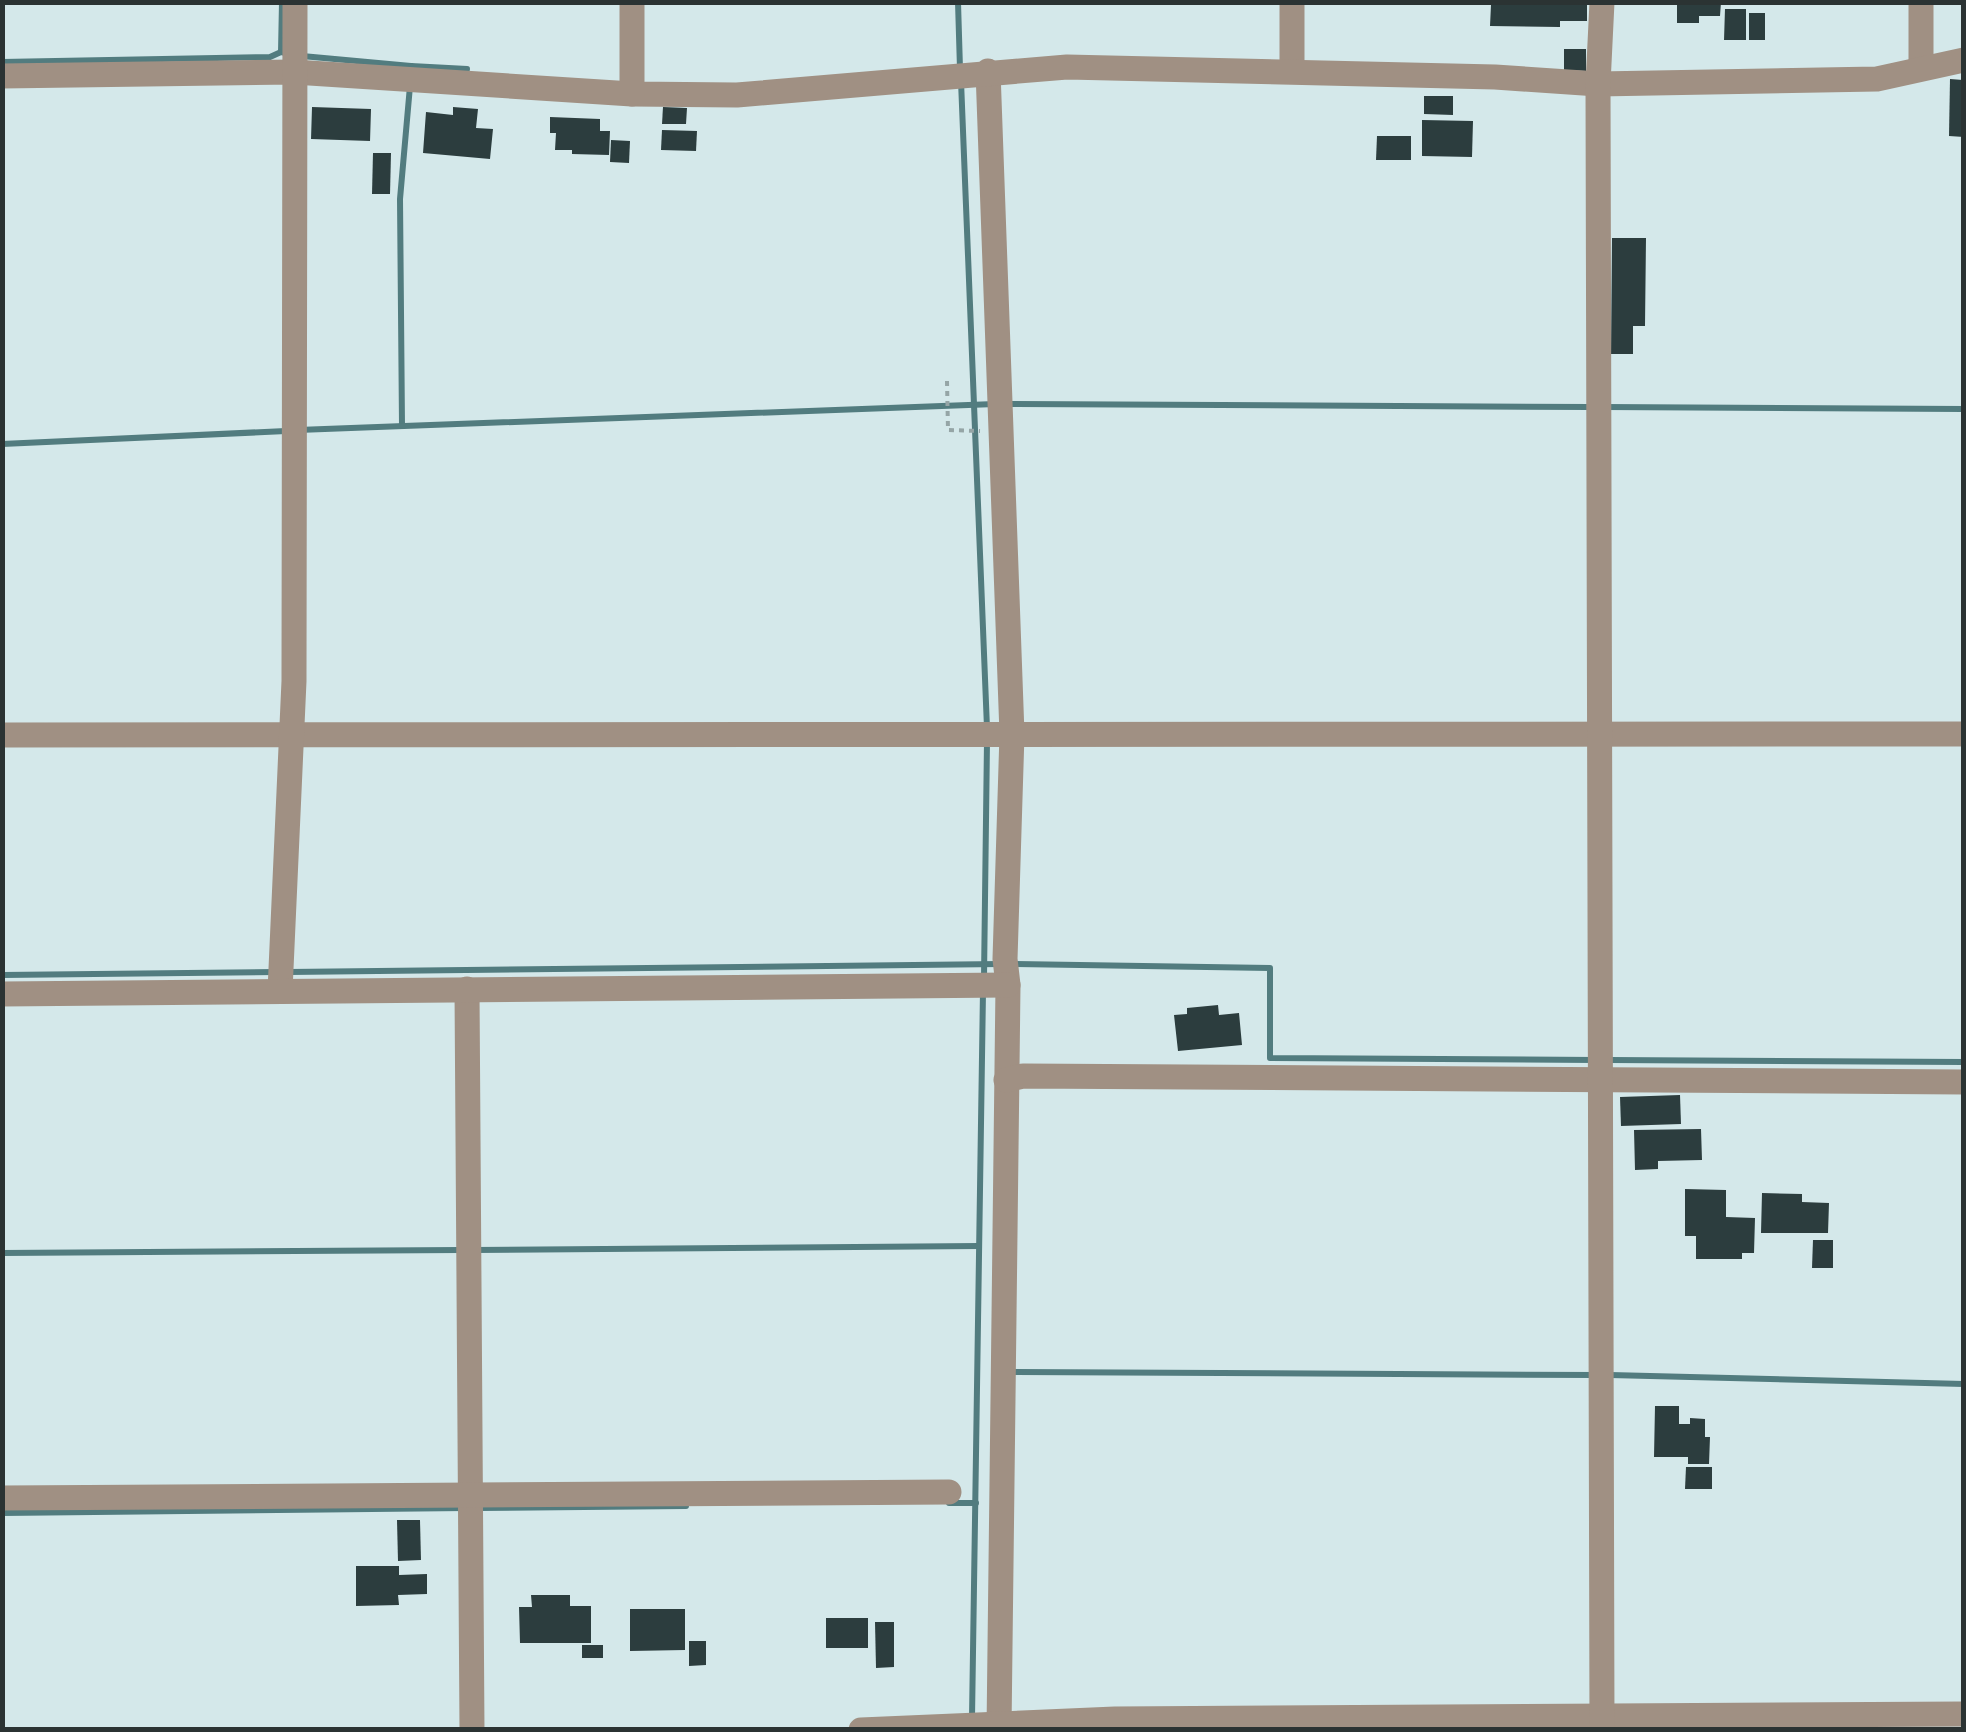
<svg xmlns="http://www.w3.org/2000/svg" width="1966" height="1732" viewBox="0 0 1966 1732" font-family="Spectral,serif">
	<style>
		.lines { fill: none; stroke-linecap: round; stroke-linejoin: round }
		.stream { stroke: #527c7f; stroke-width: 6 }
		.building { fill: #2c3d3e }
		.path { stroke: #95a5a6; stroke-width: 4; stroke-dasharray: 5 5; stroke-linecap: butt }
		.minor { stroke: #a09083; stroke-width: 25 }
	</style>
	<rect width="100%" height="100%" fill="#d4e8ea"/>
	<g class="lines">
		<g class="stream">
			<path d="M958,2l2,67"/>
			<path d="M281,52l1,-50"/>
			<path d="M302,56l109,10v8"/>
			<path d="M2,62l268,-5 11,-5 9,2"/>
			<path d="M411,66l56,3"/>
			<path d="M961,81l26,647"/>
			<path d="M1008,404l582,3"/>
			<path d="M1603,407l361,2"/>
			<path d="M402,425l-2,-226 10,-113"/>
			<path d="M298,430l697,-26"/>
			<path d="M2,444l284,-13"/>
			<path d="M1014,964l256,4v90l326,2"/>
			<path d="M289,972l712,-8"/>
			<path d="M2,975l274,-3"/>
			<path d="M984,978l3,-237"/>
			<path d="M1609,1060l355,2"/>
			<path d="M474,1250l505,-4"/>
			<path d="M2,1253l459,-3"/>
			<path d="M1010,1372l587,3"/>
			<path d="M1610,1375l354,9"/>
			<path d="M949,1503h27"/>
			<path d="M479,1508l207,-2"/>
			<path d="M2,1513l464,-5"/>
			<path d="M972,1718l11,-727"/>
		</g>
	</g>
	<g class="building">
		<path d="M1503,2h84v19h-27v6l-70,-1 1,-21h12z"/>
		<path d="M1677,2h44l-1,14h-21v7h-22z"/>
		<path d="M1725,9h21v31h-22z"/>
		<rect x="1749" y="13" width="16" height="27"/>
		<path d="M1564,49h22v22l-22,-1z"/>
		<path d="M1950,79l13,1 1,57 -15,-1z"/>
		<path d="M1424,96h29v19l-29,-1z"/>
		<path d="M312,107l59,2 -1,32 -59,-2z"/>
		<path d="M453,107l25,2 -2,19 17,1 -3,30 -67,-6 3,-41 27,3z"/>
		<path d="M663,107l24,1 -1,16h-24z"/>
		<path d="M550,117l50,2v12h10l-1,24 -37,-1v-4h-17l1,-17h-6z"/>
		<path d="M1422,120l51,1 -1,36 -50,-1z"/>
		<path d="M662,130l35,1 -1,20 -35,-1z"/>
		<path d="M1377,136h34v24h-35z"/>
		<path d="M611,140l19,1 -1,22 -19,-1z"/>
		<path d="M373,153h18l-1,41h-18z"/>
		<path d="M1612,238h34l-1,88h-12v28h-22z"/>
		<path d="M1218,1005l1,10 20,-2 3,32 -64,6 -4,-36 13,-1v-6z"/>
		<path d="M1680,1095l1,29 -60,2 -1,-29z"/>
		<path d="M1701,1129l1,31 -44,1v8l-23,1 -1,-40z"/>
		<path d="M1685,1189l41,1v27l29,1 -1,35h-12v6h-46v-23h-11z"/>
		<path d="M1762,1193l40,1v8l27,1 -1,30h-67z"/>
		<path d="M1813,1240h20v28h-21z"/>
		<path d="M1655,1406h24v18h11v-6l15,1v18h5l-1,27h-21v-7h-34z"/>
		<path d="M1686,1467h26v22h-27z"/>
		<path d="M397,1520h23l1,40 -23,1z"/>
		<path d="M356,1566h43v9l28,-1v20l-29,1 1,10 -43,1z"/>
		<path d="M531,1595h39v11h21v37h-71l-1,-36h13z"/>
		<path d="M630,1609h55v41l-55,1z"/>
		<rect x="826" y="1618" width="42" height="30"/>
		<path d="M875,1622h19v45l-18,1z"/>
		<path d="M689,1641h17v24l-17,1z"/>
		<rect x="582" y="1645" width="21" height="13"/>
	</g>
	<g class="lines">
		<path class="path" d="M947,381l1,49 32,1"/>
		<g class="minor">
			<path d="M1292,2v69"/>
			<path d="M1921,67v-65"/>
			<path d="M988,71l24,663 -7,225 3,26 -9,745"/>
			<path d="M2,76l292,-4 338,22 105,1 330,-28 428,10 103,7 279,-5 87,-19"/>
			<path d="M632,94v-92"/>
			<path d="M2,735l1962,-1"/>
			<path d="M467,989l5,741"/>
			<path d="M280,991l14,-310 1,-679"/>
			<path d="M2,994l1006,-9"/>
			<path d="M1006,1080l17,-4 941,6"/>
			<path d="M2,1498l947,-6"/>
			<path d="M861,1730l254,-11 849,-5"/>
			<path d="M1602,1730l-4,-1646 4,-82"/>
		</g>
	</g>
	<rect width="1966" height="1732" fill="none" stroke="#2b3333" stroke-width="10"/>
</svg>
